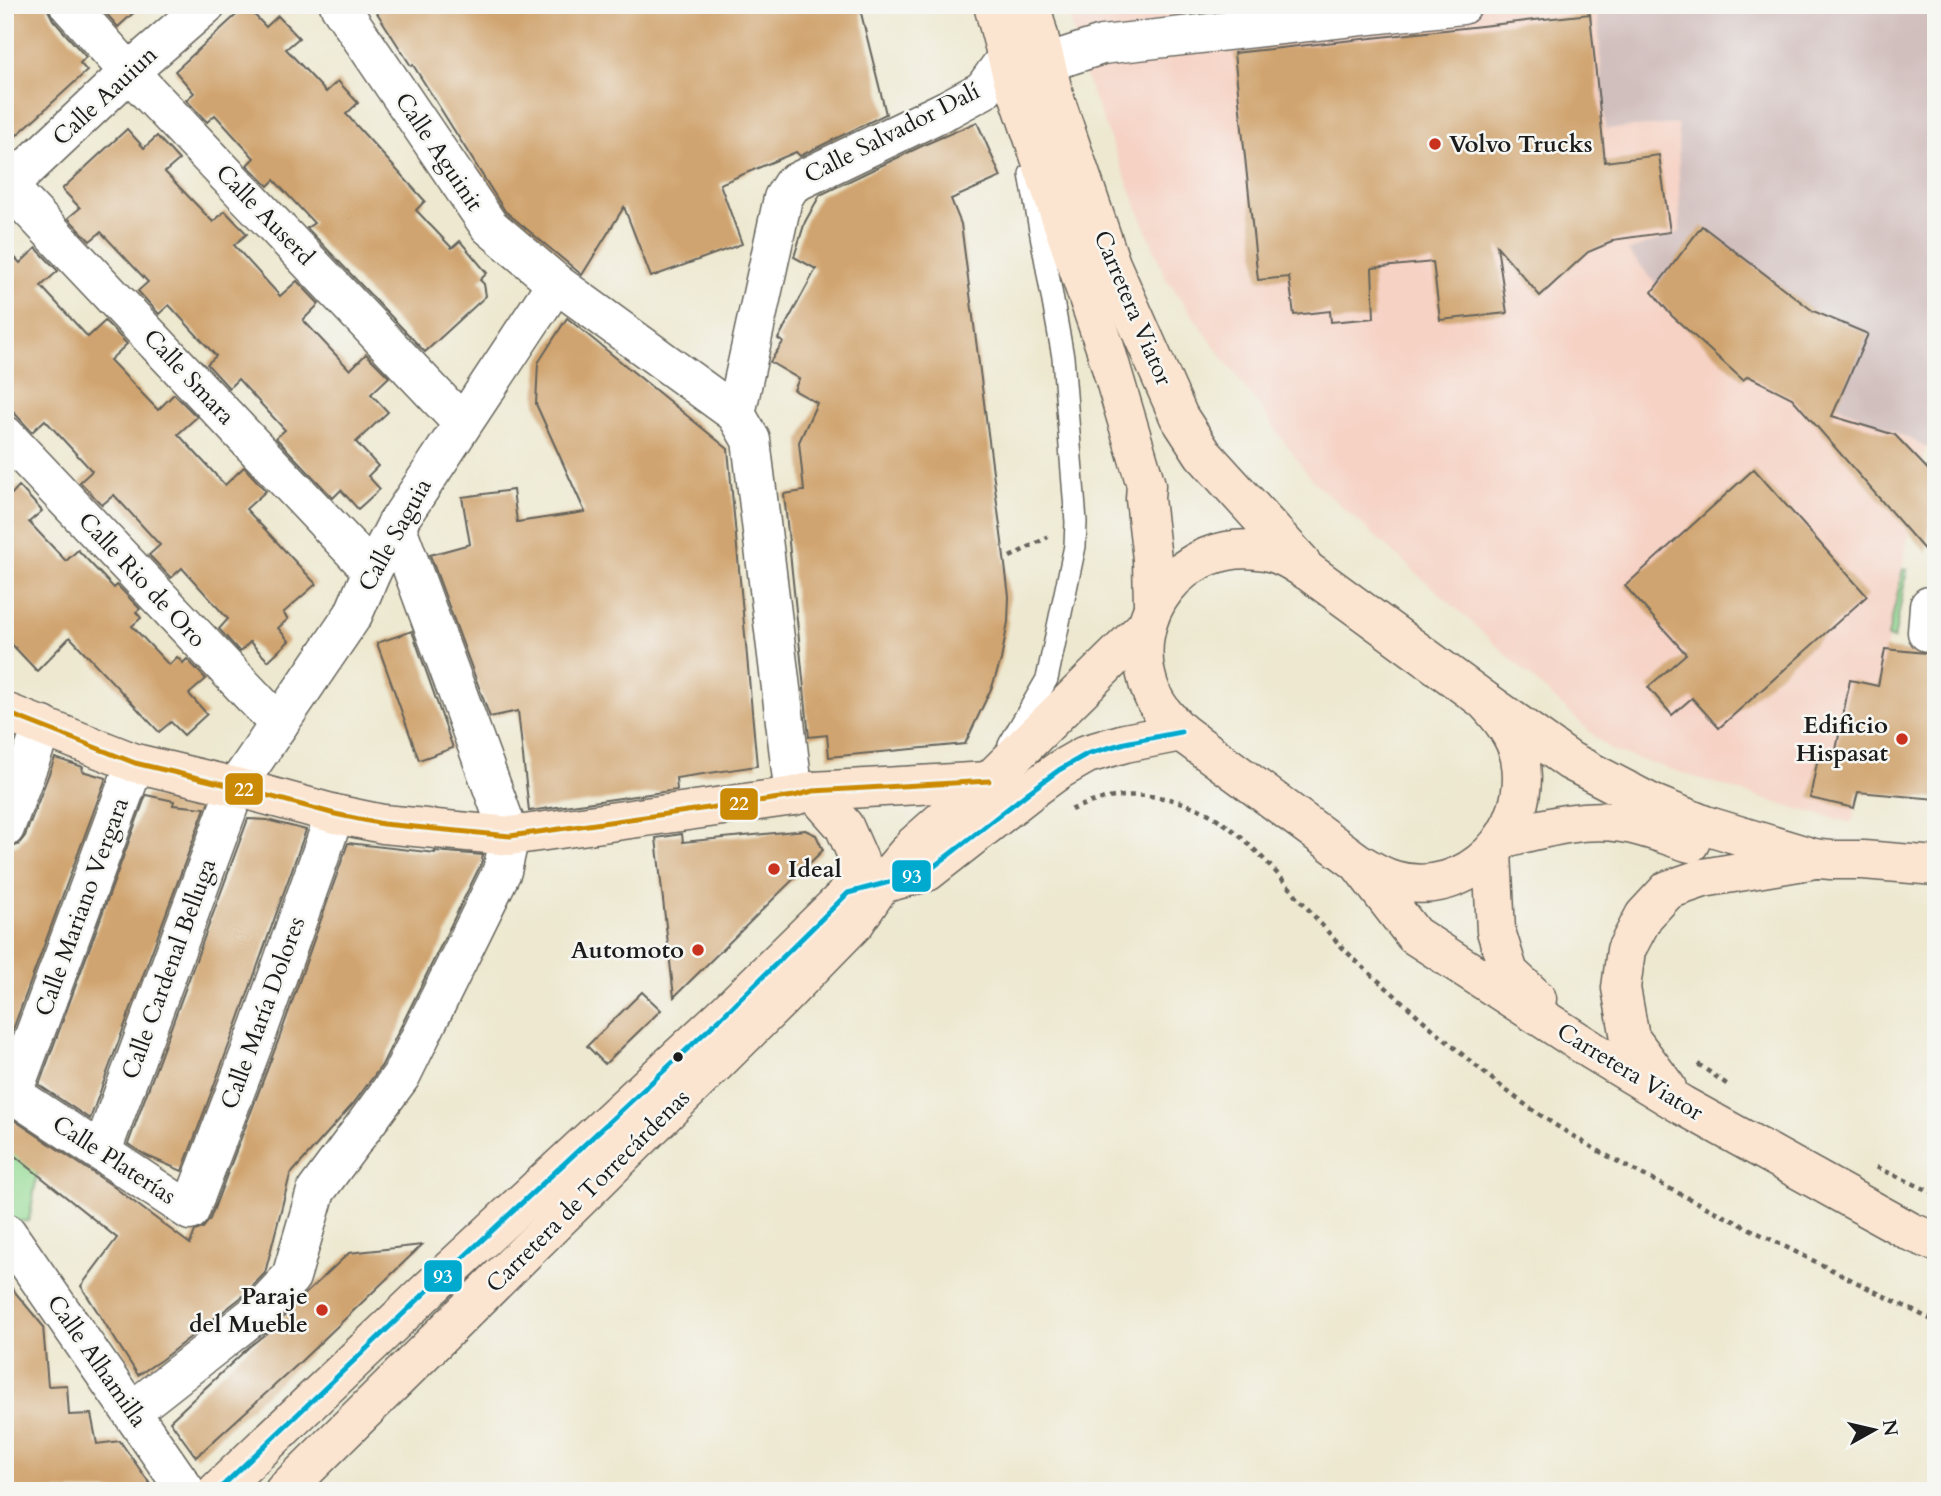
<svg xmlns="http://www.w3.org/2000/svg" width="1941" height="1496" viewBox="0 0 1941 1496" font-family="Cardo,serif">
	<style>
		.built { fill: #f6d2c4 }
		.industrial { fill: #d1bfbe }
		.green { fill: #95db95; stroke: #587c58; stroke-width: 2 }
		.building { fill: #d0a46f }
		.lines { fill: none; stroke-linecap: round; stroke-linejoin: round }
		.lane-casing { stroke: #65635b; stroke-width: 24 }
		.street-casing { stroke: #65635b; stroke-width: 41 }
		.secondary-casing { stroke: #65635b; stroke-width: 41 }
		.path { stroke: #65635b; stroke-width: 4.5; stroke-dasharray: 5 5; stroke-linecap: butt }
		.lane { stroke: #fff; stroke-width: 21 }
		.street { stroke: #fff; stroke-width: 38 }
		.secondary { stroke: #fce5d0; stroke-width: 38 }
		.bus-1-casing { stroke: #f6f6f2; stroke-width: 10 }
		.bus-2-casing { stroke: #f6f6f2; stroke-width: 10 }
		.bus-1 { stroke: #00a9ce; stroke-width: 5 }
		.bus-2 { stroke: #cb8a06; stroke-width: 5 }
		.poi-dot { fill: #c8321e; stroke: #f6f6f2; stroke-width: 2.5 }
		.bus-dot { fill: #1c1c1c; stroke: #f6f6f2; stroke-width: 2.5 }
		.labels { text-anchor: middle; dominant-baseline: central; stroke-width: 5; stroke-linejoin: round; paint-order: stroke }
		.street-label { font-size: 24px; fill: #1c1c1c; stroke: #f6f6f2 }
		.poi-label { font-size: 24px; font-weight: bold; fill: #1c1c1c; stroke: #f6f6f2; text-anchor: end }
		.line-badge { stroke: #f6f6f2; stroke-width: 2.5 }
		.badge-label { font-size: 19px; text-anchor: middle; font-weight: bold; fill: #fff }
	</style>
	<rect width="100%" height="100%" fill="#f6f6f2"/>
	<filter id="ink" filterUnits="userSpaceOnUse"><feTurbulence type="fractalNoise" baseFrequency=".0143" numOctaves="2"/><feDisplacementMap in="SourceGraphic" scale="14" xChannelSelector="R" yChannelSelector="G"/><feConvolveMatrix kernelMatrix="1 2 1 2 8 2 1 2 1" color-interpolation-filters="sRGB"/></filter>
	<filter id="wash" filterUnits="userSpaceOnUse"><feTurbulence type="fractalNoise" baseFrequency=".00686" numOctaves="4" result="noise"/><feDisplacementMap in="SourceGraphic" scale="28" xChannelSelector="R" yChannelSelector="G"/><feGaussianBlur stdDeviation="1.57" result="paint"/><feColorMatrix in="noise" values="0 0 0 0 0 0 0 0 0 0 0 0 0 0 0 0 0 1.4 0 .05"/><feComposite in="paint" operator="in"/></filter>
	<g filter="url(#wash)">
		<rect width="100%" height="100%" fill="#ede8cf"/>
		<path class="built" d="M1066,5h531l8,124 73,-5 3,108 -52,19 80,95 217,100 -74,377 -66,-17 -176,-56 -152,-140 -146,-130 -146,-201 -78,-196z"/>
		<path class="industrial" d="M1597,5h339v446l-227,-105 -81,-95 52,-19 -2,-108 -73,5z"/>
		<g class="green">
			<path d="M1903,569h4l-13,70 -6,-2z"/>
			<path d="M5,1143l33,25 -9,53 -24,1z"/>
		</g>
		<g id="blocks">
			<g class="building">
				<path d="M5,5h43v5l5,10 33,37 -6,6 7,8 -82,75z"/>
				<path d="M99,5h43l-24,22z"/>
				<path d="M372,5h487l27,109 -86,42 -4,-4 -76,32 22,60 -91,33 -27,-70 -42,68 -77,-64 -92,-146 -2,1z"/>
				<path d="M246,6l20,21 12,-11 21,22 -13,11 40,43 12,-11 20,22 -12,11 79,87 -9,9 36,38 8,-7 27,32 -7,7 4,4 2,12 -61,56 -118,-124 7,-5 -40,-43 -6,6 -21,-21 7,-7 -39,-43 -8,7 -21,-22 8,-7 -19,-22z"/>
				<path d="M1590,14l15,148 54,-7 11,77 -58,8v2l-24,10 -48,44 -43,-50 10,67 -67,7 -7,-58 -61,6 2,50 -43,4 -1,-11 -36,4 -5,-38 -31,3 -24,-227z"/>
				<path d="M977,122l24,55 -50,22 10,25 48,372 -1,26 -7,38 -9,27 -27,57 -136,13 -2,-22 -18,2 -25,-243 20,-3 -5,-49 18,-39 -23,-13 5,-11 -29,-17 13,-20 -5,-3 38,-70 -22,-12 11,-35 15,-27 106,-51z"/>
				<path d="M127,129l17,19 13,-12 22,24 -14,12 48,50 12,-11 22,23 -13,11 46,51 17,-15 22,23 -16,16 47,50 16,-16 23,23 -18,17 17,18 -32,30 22,24 -10,10 12,13 -22,20 -17,-19 -8,8 -57,-60 9,-8 -47,-51 -9,9 -22,-24 9,-8 -47,-51 -10,9 -21,-23 10,-9 -47,-50 -11,9 -22,-23 12,-10 -18,-19z"/>
				<path d="M1702,226l111,85 55,23 -36,82 63,19 41,43v38h-6l-3,37 -135,-155 -44,-22 -5,4 -72,-65 -19,-23z"/>
				<path d="M5,247l15,16 16,-15 22,23 -17,15 47,51 17,-16 22,23 -17,16 48,50 16,-16 23,23 -19,17 47,51 19,-18 22,24 -20,18 70,75 -33,29 5,6 -10,9 11,13 -21,20 -18,-19 -10,10 -21,-23 9,-10 -46,-51 -11,10 -22,-23 11,-10 -46,-50 -12,10 -22,-23 12,-11 -47,-51 -13,12 -27,-29z"/>
				<path d="M567,318l161,131 29,317 -81,12 1,12 -148,21 -11,-100 -28,6 -60,-162 40,-11 -8,-47 51,-7 4,32 68,-10 -49,-108 2,-41z"/>
				<path d="M1754,469l113,127 -148,132 -27,-30 -20,17 -24,-28 38,-33 -61,-68z"/>
				<path d="M19,486l23,25 -13,11 37,39 12,-11 36,38 3,-3 23,24 -4,3 5,6 -9,8 37,39 8,-8 6,6 4,-4 19,20 -17,15 18,20 -23,21 -13,-13 -12,10 -89,-95 -33,34 -32,-34v-142l3,3z"/>
				<path d="M412,631l41,117 -34,12 -42,-117z"/>
				<path d="M1885,649l51,5v145l-78,-7 -4,16 -44,-10 9,-46 16,3 15,-75 28,6z"/>
				<path d="M55,758l28,9 -1,4 24,7 -101,273v-202l13,-4 7,-9z"/>
				<path d="M146,795l28,6 -1,4 32,3 -115,311 -51,-34z"/>
				<path d="M248,819l19,1 39,10 -68,191 -56,150 -35,-15 -19,-12z"/>
				<path d="M805,830l11,5 7,15 -149,147 -18,-159 26,-4 1,8z"/>
				<path d="M348,843l87,10v-2l48,4 -2,9 -99,201 -29,39 -63,71 -25,98 -22,23 -82,64 -23,15 -57,-89 36,-48 -112,-90v-34l105,70 80,60 5,-13 8,-3 7,-9 70,-183z"/>
				<path d="M642,992l19,18 -56,54 -18,-18z"/>
				<path d="M422,1245l-126,121 -100,91 -26,-36 79,-74 25,-20 28,-30 47,-44z"/>
				<path d="M5,1280l38,46 5,60 19,-1 2,30 22,-1 6,30 23,-3 35,50h-150z"/>
			</g>
		</g>
	</g>
	<g filter="url(#ink)">
		<use href="#blocks" fill-opacity="0" stroke="#65635b" stroke-width="2"/>
		<g class="lines">
			<g class="lane-casing">
				<path id="lane" d="M1009,745l38,-66 28,-133 1,-24 -13,-165 -33,-183"/>
			</g>
			<g class="street-casing">
				<g id="street">
					<path d="M69,5l60,67 333,351"/>
					<path d="M339,5l150,221 67,57 180,131"/>
					<path d="M1046,63l56,-18 360,-40"/>
					<path d="M5,183l367,388"/>
					<path d="M5,189l124,-117 77,-67"/>
					<path d="M5,435l274,289"/>
					<path d="M1929,606l-2,26h9"/>
					<path d="M794,796l-43,-356 -15,-26 47,-216 9,-14 156,-75 35,-19 24,-33"/>
					<path d="M5,828l38,-102"/>
					<path d="M5,1084l20,18 165,109 69,-182 76,-215"/>
					<path d="M14,1090l121,-327"/>
					<path d="M102,1151l134,-364 117,-172 19,-44 24,-46 160,-242"/>
					<path d="M5,1233h2l179,258"/>
					<path d="M132,1411l126,-99 33,-35 25,-86 85,-115 101,-205 8,-35 -114,-311"/>
				</g>
			</g>
			<g class="secondary-casing">
				<g id="secondary">
					<path d="M993,5l19,71 93,271 41,138 -1,14 7,60 1,48"/>
					<path d="M1031,5l24,94 56,165 68,153 24,37 98,108"/>
					<path d="M1484,700c16,17 31,35 36,58 14,72 -52,143 -126,122 -14,-4 -25,-11 -38,-19l-175,-129c-11,-11 -23,-23 -29,-38 -32,-77 31,-158 114,-143 16,3 29,12 43,21l175,128 86,61 81,42 54,22 112,34"/>
					<path d="M5,712l130,51 101,24 99,27 48,10 127,12 284,-40 19,-5 176,-10"/>
					<path d="M813,791l31,35 15,34v30"/>
					<path d="M1505,838c39,-10 77,-21 117,-15 23,3 46,13 68,20"/>
					<path d="M1492,853l4,78 13,42 28,26"/>
					<path d="M1791,856l40,4h32l73,6"/>
					<path d="M1360,865l54,70 179,116 89,54 229,127 25,10"/>
					<path d="M1667,1088l-37,-50 -9,-50 5,-38 18,-34 24,-26 35,-12 107,-18"/>
					<path d="M217,1491l208,-198 301,-280 122,-120 79,-21 102,-80 30,-22 28,-16 38,-11 56,-11"/>
					<path d="M284,1491l499,-494 72,-74 27,-40 32,-38 36,-32 39,-32 156,-154"/>
				</g>
			</g>
			<g class="path">
				<path d="M1010,557l38,-20"/>
				<path d="M1071,810c45,-21 95,-19 138,4 47,26 93,91 131,131 18,19 39,36 58,53 37,33 74,66 113,96 60,46 130,80 197,114 76,38 152,76 228,114"/>
				<path d="M1698,1064l30,21"/>
				<path d="M1876,1167l60,27"/>
			</g>
			<use href="#lane" class="lane"/>
			<use href="#street" class="street"/>
			<use href="#secondary" class="secondary"/>
			<g class="bus-1-casing">
				<path id="bus-1" d="M217,1491l208,-198 301,-280 122,-120 79,-21 102,-80 30,-22 28,-16 38,-11 56,-11"/>
			</g>
			<g class="bus-2-casing">
				<path id="bus-2" d="M5,712l130,51 101,24 99,27 48,10 127,12 284,-40 19,-5 176,-10"/>
			</g>
			<use href="#bus-1" class="bus-1"/>
			<use href="#bus-2" class="bus-2"/>
		</g>
	</g>
	<g class="poi-dot">
		<circle cx="1435" cy="144" r="7"/>
		<circle cx="1902" cy="739" r="7"/>
		<circle cx="774" cy="869" r="7"/>
		<circle cx="698" cy="950" r="7"/>
		<circle cx="322" cy="1310" r="7"/>
	</g>
	<circle class="bus-dot" cx="678" cy="1057" r="6"/>
	<g class="labels">
		<g class="street-label">
			<text transform="translate(105 96) rotate(-43)">Calle Aauiun</text>
			<text transform="translate(892 133) rotate(-27)">Calle Salvador Dalí</text>
			<text transform="translate(439 152) rotate(56)">Calle Aguinit</text>
			<text transform="translate(265 215) rotate(46)">Calle Auserd</text>
			<text transform="translate(1133 308) rotate(67)">Carretera Viator</text>
			<text transform="translate(189 377) rotate(47)">Calle Smara</text>
			<text transform="translate(395 535) rotate(-61)">Calle Saguia</text>
			<text transform="translate(142 580) rotate(47)">Calle Rio de Oro</text>
			<text transform="translate(82 907) rotate(-70)">Calle Mariano Vergara</text>
			<text transform="translate(169 969) rotate(-70)">Calle Cardenal Belluga</text>
			<text transform="translate(263 1013) rotate(-70)">Calle María Dolores</text>
			<text transform="translate(1630 1072) rotate(31)">Carretera Viator</text>
			<text transform="translate(114 1160) rotate(33)">Calle Platerías</text>
			<text transform="translate(588 1191) rotate(-45)">Carretera de Torrecárdenas</text>
			<text transform="translate(97 1361) rotate(55)">Calle Alhamilla</text>
		</g>
		<g class="poi-label">
			<text x="1449" y="144" text-anchor="start">Volvo Trucks</text>
			<text x="1888" y="725">Edificio<tspan x="1888" dy="28">Hispasat</tspan></text>
			<text x="788" y="869" text-anchor="start">Ideal</text>
			<text x="684" y="950">Automoto</text>
			<text x="308" y="1296">Paraje<tspan x="308" dy="28">del Mueble</tspan></text>
		</g>
	</g>
	<g class="line-badge">
		<rect x="224" y="772" width="40" height="34" rx="7" fill="#cb8a06"/>
		<rect x="719" y="787" width="40" height="34" rx="7" fill="#cb8a06"/>
		<rect x="891" y="859" width="41" height="34" rx="7" fill="#00a9ce"/>
		<rect x="423" y="1259" width="40" height="34" rx="7" fill="#00a9ce"/>
	</g>
	<g class="badge-label">
		<text x="244" y="796">22</text>
		<text x="739" y="810">22</text>
		<text x="912" y="883">93</text>
		<text x="443" y="1283">93</text>
	</g>
	<rect width="1941" height="1496" fill="none" stroke="#f6f6f2" stroke-width="28"/>
	<g transform="translate(1874 1430) rotate(82)" stroke="#f6f6f2" stroke-width="5" paint-order="stroke">
	<path d="M0-5L12 26L0 18L-12 26Z" fill="#1c1c1c"/>
	<text y="-10" font-size="19" font-weight="bold" text-anchor="middle" fill="#1c1c1c">N</text>
	</g>
</svg>
